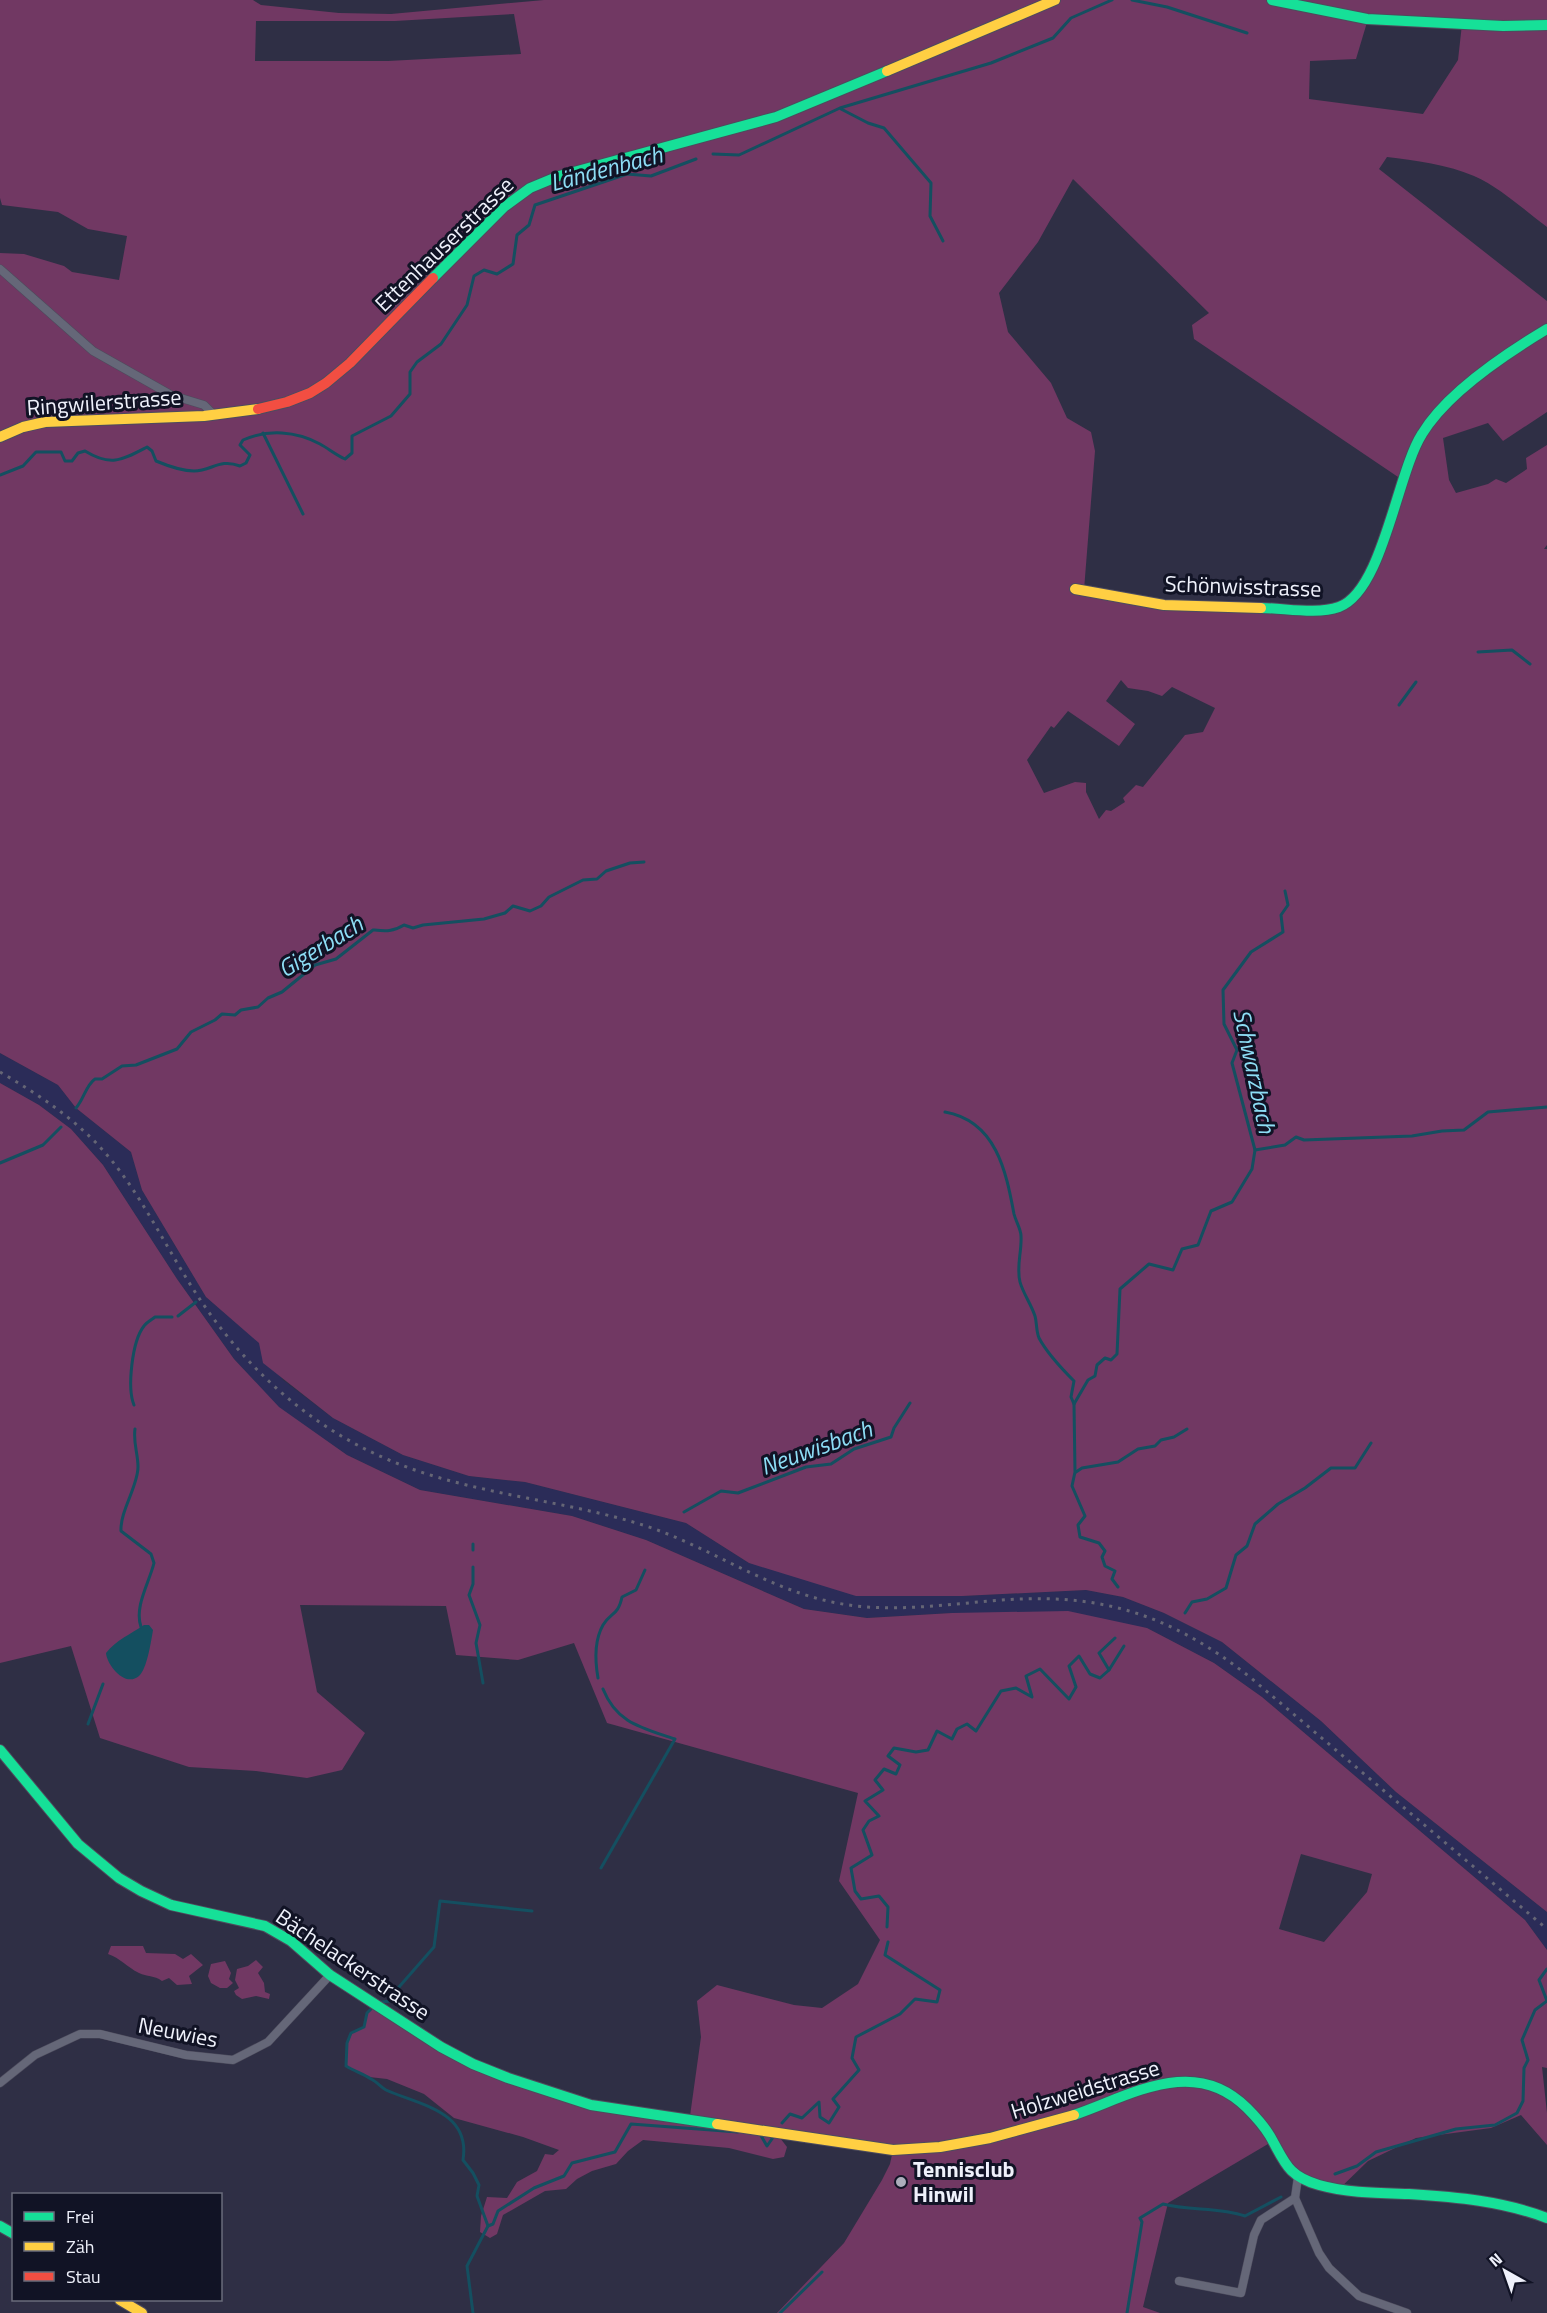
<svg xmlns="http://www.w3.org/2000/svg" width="1547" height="2313" viewBox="0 0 1547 2313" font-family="'Titillium Web',sans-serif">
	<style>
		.built { fill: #2b2c58 }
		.green { fill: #713863; fill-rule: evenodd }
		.water { fill: #144f60 }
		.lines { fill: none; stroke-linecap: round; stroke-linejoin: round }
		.stream { stroke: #144f60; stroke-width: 3 }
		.street-casing { stroke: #4d4c5d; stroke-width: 9 }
		.fast-casing { stroke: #4d4c5d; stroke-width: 12 }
		.slow-casing { stroke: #4d4c5d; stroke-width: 12 }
		.jam-casing { stroke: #4d4c5d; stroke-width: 12 }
		.street { stroke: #656778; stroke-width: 8 }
		.fast { stroke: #16e098; stroke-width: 10 }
		.slow { stroke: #ffcf43; stroke-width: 10 }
		.jam { stroke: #f24e42; stroke-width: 10 }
		.rail { stroke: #656575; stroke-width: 3; stroke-dasharray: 3 6; stroke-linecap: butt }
		.poi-dot { fill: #acadbb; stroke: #111325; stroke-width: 2 }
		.labels { text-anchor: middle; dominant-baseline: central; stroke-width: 6; stroke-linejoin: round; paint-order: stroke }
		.street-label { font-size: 22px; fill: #eff1fb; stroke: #111325 }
		.poi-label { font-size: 22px; font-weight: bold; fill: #eff1fb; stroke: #111325; text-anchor: start }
		.water-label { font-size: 24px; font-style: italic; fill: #8dddf5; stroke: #111325 }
	</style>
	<rect width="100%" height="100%" fill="#2f2f45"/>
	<path class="built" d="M0,1053l58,32 18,23 55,44 11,38 64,107 54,46 23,37 50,38 70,37 66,21 56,6 161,41 63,40 213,33 124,-6 37,7 41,16 58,29 99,79 75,71 151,120v38l-22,-30 -263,-223 -48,-34 -67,-35 -195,-15 -85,5 -63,-9 -158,-69 -74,-24 -152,-26 -73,-35 -68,-47 -45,-49 -57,-80 -74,-114 -32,-36 -32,-24 -39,-22z"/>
	<g class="green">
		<path d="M0,0h253l8,5 78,8 52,1 153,-14h1003v227c-23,-17 -46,-39 -73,-51 -25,-11 -60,-16 -87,-19l-8,12 168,132v111l-44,29 -15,-18 -45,15 6,42 7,13 32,-9 8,-5 10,4 21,-14 -1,-11 21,-13v100l-3,4h3v1363l-151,-120 -75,-71 -99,-79 -58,-29 -41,-16 -37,-7 -124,6h-106l-107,-33 -63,-40 -161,-41 -56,-6 -66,-21 -70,-37 -70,-55 -4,-20 -53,-46 -64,-107 -11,-38 -55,-44 -18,-23 -58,-32v-800l24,1 40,12 8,6 47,8 8,-44 -39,-7 -30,-17 -56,-7 -2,-7zM514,14l7,40 -133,7h-133l1,-40h139zM1368,19l94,5 -4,36 -35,54 -114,-15 1,-38 46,-2zM1073,179l136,134 -17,12 2,14 207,140 -43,115 -32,15 -187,-8 -55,-11 11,-139 -4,-19 -24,-14 -16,-35 -43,-51 -9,-39 39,-51zM1121,680l7,8 20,3 14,5 10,-9 43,21 -12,24 -18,3 -42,52 -7,-2 -13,13 2,4 -14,9 -5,-1 -7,9 -13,-27v-9l-11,-1 -31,11 -17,-33 24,-34 3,2 14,-17 51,35 16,-22 -29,-23z"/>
		<path d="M0,1083l39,22 32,24 32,36 74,114 57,80 45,48 68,48 73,35 152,26 74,24 158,69 63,9 85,-5 116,-2 79,17 67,35 48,34 263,223 22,30v118l-5,-1 5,46v32l-26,-30 -30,13 -75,10 -48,23 -34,33 -43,-17 -23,-33 -100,59 -25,104 17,6h-383l67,-70 38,-63 8,-16 3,-14 -203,-34 11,-79 -4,-36 20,-16 77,20 28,3 36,-24 22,-44 -41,-59 19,-88 -251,-70 -33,-80 -56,17 -62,-5 -10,-49 -146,-1 17,87 48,41 -23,37 -35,8 -51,-7 -67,-4 -89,-29 -29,-92 -71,17zM1301,1854l71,20 -5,18 -43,50 -45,-13z"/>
		<path d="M111,1946h32l3,7 29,1 8,5 8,-5 12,11 -14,11 3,8 -15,1 -8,-7 -7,3c-8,-6 -15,-4 -23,-8 -12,-6 -19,-15 -31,-19z"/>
		<path d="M256,1960l7,7 -5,6 6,10 1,9 5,2 -1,5 -13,-3 -14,3 -6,-4 -2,-4 5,-3 -4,-8 2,-11 11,-3z"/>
		<path d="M225,1961l6,12 -2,6 4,4 -6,5h-7l-9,-5 -3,-7 3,-12z"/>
		<path d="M377,2005l64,42 118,49 218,38 10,13 -3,10 -11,2 -44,-11 -86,-8 -15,11 -12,13 -24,7 -15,8 -11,10 -21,2 -42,24 -6,19 -7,4 -10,-6 1,-16 6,-19 20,1 10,-16 20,-11 8,-17 8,1 6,-5 -36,-13 -69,-19 -30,-24 -37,-15 -18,-2 -23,-11 1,-23 4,-10 13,-6 3,-14z"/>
	</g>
	<path class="water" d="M144,1625h5l4,5c-2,12 -6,39 -14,46 -14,12 -32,-11 -33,-23 10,-13 25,-19 38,-28z"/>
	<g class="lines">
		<g class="stream">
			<path d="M1132,0l35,7 80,26"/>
			<path d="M841,109l27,14 16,5 47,55 -1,33 13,25"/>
			<path d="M713,154l26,1 101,-47 151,-45 62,-25 18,-20 41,-18"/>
			<path d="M263,433l40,81"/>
			<path d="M0,475l23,-9 13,-14h25l4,9h7l6,-8 7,-2c26,16 37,9 62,-4l5,4 4,10c12,5 25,10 38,10 18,0 25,-13 46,-5l6,-3 4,-8 -10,-10 3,-5c25,-11 53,-9 77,4 9,5 16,11 25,15l7,-6v-17l39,-20 19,-22v-22l7,-10 24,-18 26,-39 7,-29 10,-6 13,4 16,-10 4,-29 12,-10 6,-20 92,-31 24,2 45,-17"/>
			<path d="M1478,652l34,-2 18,14"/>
			<path d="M1399,705l17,-23"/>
			<path d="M76,1108c8,-9 10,-23 19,-29h7l20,-13 14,-1 41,-16 14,-17 24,-12 7,-6 13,1 6,-5 17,-3 10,-9 14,-6 33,-27 21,-6 37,-29c12,1 20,2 31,-5l9,3 10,-3 61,-6 21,-6 8,-7 17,5 11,-5 8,-9 34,-17 14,-1 9,-8 24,-8 14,-1"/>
			<path d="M945,1112c51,9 61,59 69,102 2,8 7,15 7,22 1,16 -5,30 -1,46 3,11 11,22 15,34 2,7 1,15 4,22 8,15 23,31 35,43l-3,16 3,7"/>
			<path d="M1255,1150l30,-5 11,-8 8,3 108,-4 30,-5 22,-1 24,-18 59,-5"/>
			<path d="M0,1163l43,-18 18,-18"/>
			<path d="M178,1316l18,-14"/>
			<path d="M134,1405c-7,-17 -2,-64 10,-79 2,-3 7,-6 11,-9h17"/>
			<path d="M135,1429c-2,14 3,24 3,38 0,19 -18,44 -17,64l30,23 3,9c-5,20 -20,44 -13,64"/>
			<path d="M1076,1472l6,-4 36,-6 20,-13 17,-3 6,-6 13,-3 13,-8"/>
			<path d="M684,1512l37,-21 17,2 68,-26 25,-3 23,-15 37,-12 3,-9 16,-25"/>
			<path d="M473,1544v6"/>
			<path d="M473,1567v17l-4,11 11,30 -4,18 7,40"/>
			<path d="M1118,1587l-6,-8 3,-8 -10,-5 -3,-9 3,-6 -6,-8 -19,-6 -2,-12 7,-9 -13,-30 3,-14 -1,-68 14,-24 7,-4 2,-11 8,-7 6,2 6,-6 3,-65 29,-25 24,6 9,-21 16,-4 13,-34 21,-9 20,-33 3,-19 -23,-87 5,-13 -13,-26 -1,-34 28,-38 32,-20 -2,-17 7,-10 -3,-14"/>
			<path d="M1185,1613l7,-11 15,-3 19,-11 10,-33 11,-9 8,-22 23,-20 27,-16 26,-20h24l16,-25"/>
			<path d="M1109,1670l15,-24"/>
			<path d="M598,1678c-3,-17 -4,-37 5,-53 8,-13 15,-9 19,-28l14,-7 9,-20"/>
			<path d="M88,1724l15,-40"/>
			<path d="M601,1868l74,-129c-32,-11 -58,-15 -72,-50"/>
			<path d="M887,1927l1,-20 -9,-11 -18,3 -6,-8 -4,-23 21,-13 -9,-25 6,-9 10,-5 -14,-15 18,-11 -8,-10 9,-11 12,5 4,-9 -12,-9 6,-8 22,4 12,-2 9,-19 15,8 5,-10 10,-5 9,7 25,-40 15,-3 16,9 -6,-21 14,-7 29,30 7,-12 -7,-21 10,-10 11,18 10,4 9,-8 -10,-17 16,-15"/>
			<path d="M1547,1969l-8,11 8,21"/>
			<path d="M381,2002l10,-1 2,-8 6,-2v-4l35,-40 6,-46 92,10"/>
			<path d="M371,2009l-4,4 -3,14 -13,6 -4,10 -1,23c8,5 18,8 25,13 6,3 10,8 15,11 33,15 85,21 77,70l10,13 6,12 -2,11 11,30"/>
			<path d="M782,2123l8,-9 12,4 17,-16 1,15 9,6 10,-16 -6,-8 26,-29 -7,-12 4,-21 44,-23 15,-15 22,3 3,-12 -55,-35 3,-13"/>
			<path d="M760,2134l7,12 7,-10"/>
			<path d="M1335,2174l22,-8 19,-14 80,-23 39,-4 22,-12 6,-12 1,-33 4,-8 -6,-20 13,-30 12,-9"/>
			<path d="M473,2313l-6,-47 21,-40 5,-2 5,-13 36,-23 30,-12 8,-13 43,-11 16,-28 107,8"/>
			<path d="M780,2313l42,-41"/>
			<path d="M1127,2313l15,-91 -2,-4 23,-14c27,7 56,3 82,12l36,-19"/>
		</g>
		<g class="street-casing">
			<g id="street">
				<path d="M0,269l93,82 78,44 33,10 9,9"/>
				<path d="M0,2083l35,-28 45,-21h20l86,21 47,5 35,-18 62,-67"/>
				<path d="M1298,2177l-3,21 24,55 10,15 30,28 48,17"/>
				<path d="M1179,2281l62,12 13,-58 7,-15 34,-22"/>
			</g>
		</g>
		<g class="fast-casing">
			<g id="fast">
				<path d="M1272,0l95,19 136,7 44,-1"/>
				<path d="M433,278l71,-71 26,-19 29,-12 217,-59 111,-46"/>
				<path d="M1261,608c24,0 55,7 78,-1 44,-16 58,-134 83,-173 24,-40 85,-81 125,-105"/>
				<path d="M0,1750l78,94 41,34 22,13 30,14 94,21 26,15 39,34 111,72 32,17 35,14 83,27 126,19"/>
				<path d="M1074,2115c58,-20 120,-60 173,-7 9,9 17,18 23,28 15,26 17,40 49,49 29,8 60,8 90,9 48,3 93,7 138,24"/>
				<path d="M0,2226l14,8"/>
			</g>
		</g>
		<g class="slow-casing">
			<g id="slow">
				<path d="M887,71l168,-71"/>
				<path d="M0,437l23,-10 22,-5 159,-6 54,-7"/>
				<path d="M1075,589l89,16 97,3"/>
				<path d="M717,2124l176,26 47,-3 50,-9 84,-23"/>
				<path d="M120,2300l22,13"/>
			</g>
		</g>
		<g class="jam-casing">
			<path id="jam" d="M258,409l29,-7 23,-9 16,-10 24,-20 83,-85"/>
		</g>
		<use href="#street" class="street"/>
		<use href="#fast" class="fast"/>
		<use href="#slow" class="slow"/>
		<use href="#jam" class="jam"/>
		<path class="rail" d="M0,1072c36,21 71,44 100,75 35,38 58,85 85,129 49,81 116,147 204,184 82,35 173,39 257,66 66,22 122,64 191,77 51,10 102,2 154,-2 105,-10 177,11 260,77l296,251"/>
	</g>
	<circle class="poi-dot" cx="901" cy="2182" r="6"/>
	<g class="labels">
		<g class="street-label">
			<text transform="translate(444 244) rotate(-44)">Ettenhauserstrasse</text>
			<text transform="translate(104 402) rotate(-4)">Ringwilerstrasse</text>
			<text transform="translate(1243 586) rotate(2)">Schönwisstrasse</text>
			<text transform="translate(353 1964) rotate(34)">Bächelackerstrasse</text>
			<text transform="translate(178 2032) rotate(11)">Neuwies</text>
			<text transform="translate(1085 2089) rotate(-17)">Holzweidstrasse</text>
		</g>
		<g class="poi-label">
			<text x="913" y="2169">Tennisclub<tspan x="913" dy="25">Hinwil</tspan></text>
		</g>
		<g class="water-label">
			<text transform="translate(606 168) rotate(-15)">Ländenbach</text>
			<text transform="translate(320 946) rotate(-32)">Gigerbach</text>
			<text transform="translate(1255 1071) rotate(78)">Schwarzbach</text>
			<text transform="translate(816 1447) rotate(-20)">Neuwisbach</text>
		</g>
	</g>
	<rect x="12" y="2193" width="210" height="108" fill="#111325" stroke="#6a6c7b" stroke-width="1.5"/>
	<rect x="24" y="2212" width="30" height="9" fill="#16e098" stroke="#6a6c7b" stroke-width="1.5"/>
	<text x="66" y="2223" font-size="18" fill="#eff1fb">Frei</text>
	<rect x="24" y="2242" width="30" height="9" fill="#ffcf43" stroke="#6a6c7b" stroke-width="1.5"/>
	<text x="66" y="2253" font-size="18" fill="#eff1fb">Zäh</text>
	<rect x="24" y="2272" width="30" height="9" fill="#f24e42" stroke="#6a6c7b" stroke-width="1.5"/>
	<text x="66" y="2283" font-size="18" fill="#eff1fb">Stau</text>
	<g transform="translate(1505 2271) rotate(320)" stroke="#111325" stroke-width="4.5" paint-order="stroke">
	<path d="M0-4.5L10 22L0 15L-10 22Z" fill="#eff1fb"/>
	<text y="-9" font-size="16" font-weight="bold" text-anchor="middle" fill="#eff1fb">N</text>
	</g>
</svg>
